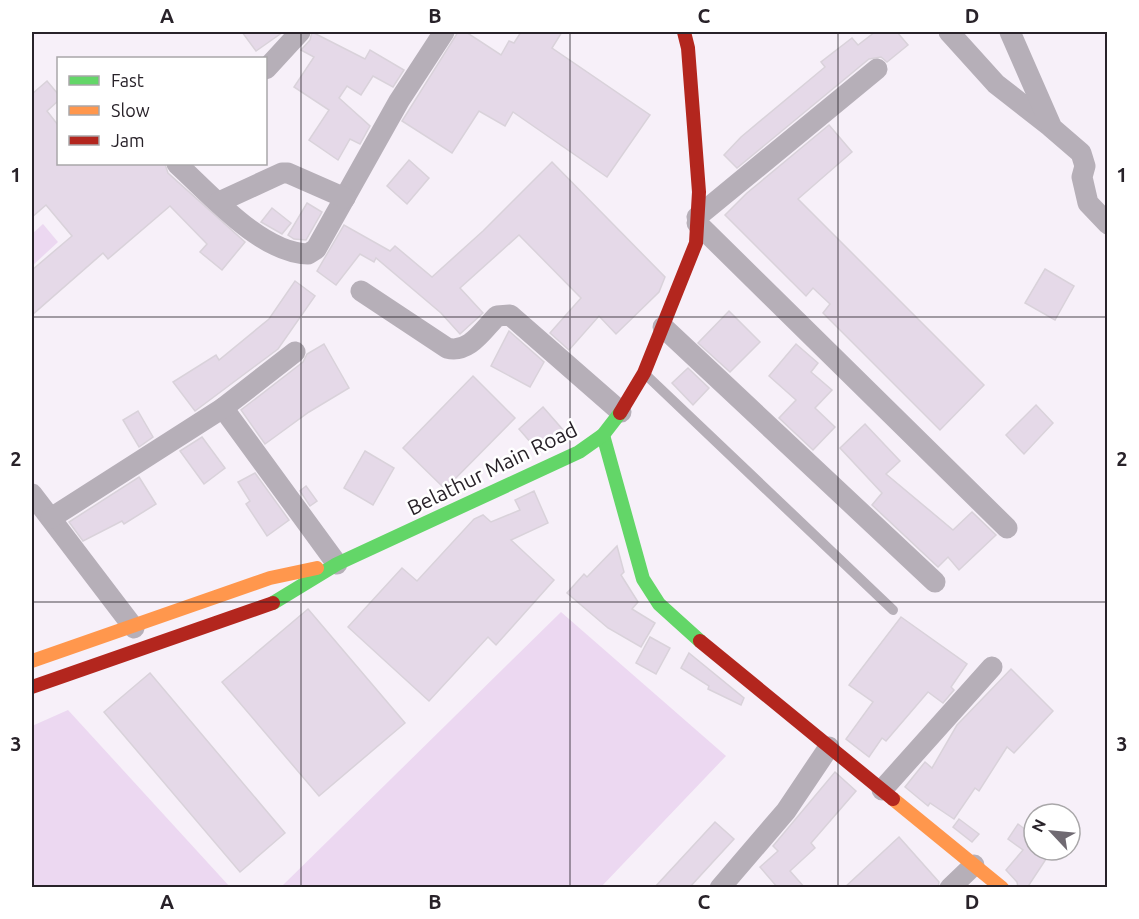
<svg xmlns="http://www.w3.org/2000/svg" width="1139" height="919" viewBox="0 0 1139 919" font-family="Ubuntu,sans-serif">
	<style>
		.green { fill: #ecd8f1 }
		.building { fill: #e5d9e8; stroke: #d9d2da; stroke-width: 1.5 }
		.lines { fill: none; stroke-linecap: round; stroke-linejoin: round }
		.lane { stroke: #b6afb8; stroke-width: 10 }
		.street { stroke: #b6afb8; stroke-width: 21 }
		.fast { stroke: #63d668; stroke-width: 14 }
		.slow { stroke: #ff974d; stroke-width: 14 }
		.jam { stroke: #b3261e; stroke-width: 14 }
		.grid { fill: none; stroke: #282229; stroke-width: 1.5; stroke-opacity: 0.55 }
		.labels { text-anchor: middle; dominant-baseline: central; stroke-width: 5; stroke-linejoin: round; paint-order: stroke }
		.street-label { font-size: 21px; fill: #282229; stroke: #fff }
		.neatline { fill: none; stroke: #282229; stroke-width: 2 }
		.grid-label { font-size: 20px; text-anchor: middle; font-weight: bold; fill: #282229 }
	</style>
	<rect width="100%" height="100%" fill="#f7f0f9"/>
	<g class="green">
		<path d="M43,224l15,18 -26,24v-32z"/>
		<path d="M561,612l165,144 -125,131h-320z"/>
		<path d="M68,710l162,177h-198v-161z"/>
	</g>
	<g class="building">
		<path d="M242,32h41l-27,19z"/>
		<path d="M312,32l53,27 5,-9 34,20 -11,17 -20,-11 -12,19 -14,-9 -8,12 31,28 -10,18 -10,-5 -12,21 -29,-20 20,-30 -35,-23 20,-30 -13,-7 9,-10z"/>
		<path d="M458,32h8l35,23 8,-14 5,2 7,-11h41l-10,16 98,67 -43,62 -94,-65 -8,14 -26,-15 -27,42 -50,-32z"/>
		<path d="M875,32h22l11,13 -21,17 -6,-5 -12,2 -132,109 -13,-13 17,-18 84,-70 -4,-5 31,-24 6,7z"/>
		<path d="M47,81l11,13v7l-11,10 11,14v39h107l3,9 77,69 -23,28 -22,-18 7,-8 -37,-38 -62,53 -5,-6 -71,62v-45l40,-34 -26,-31 -14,12v-123z"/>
		<path d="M829,125l23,27 -54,47 186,186 -44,45 -117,-117 7,-9 -17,-16 -7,8 -81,-81 22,-22z"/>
		<path d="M409,160l20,18 -22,26 -20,-18z"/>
		<path d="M552,162l113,115 -6,15 -43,42 -17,-18 -30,34 -19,-17 31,-35 -62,-63 -59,53 23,25 -23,21 -19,-21 -65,-55 -2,4 -14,-8 -24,31 -19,-14 27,-46 46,26 5,-5 37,31 51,-46z"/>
		<path d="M307,203l15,9 -16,28 -12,-1 -6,-4z"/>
		<path d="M272,208l19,15 -9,11 -21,-12z"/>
		<path d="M1045,269l29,17 -19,34 -30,-17z"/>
		<path d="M295,281l20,15 -37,53 -83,62 -22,-29 43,-27 3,5 50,-41z"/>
		<path d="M729,311l31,31 -30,30 -32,-29z"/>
		<path d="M509,331l35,31 -14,25 -39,-21z"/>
		<path d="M324,344l25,44 -40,24 -44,32 -24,-34 62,-48 4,-8z"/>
		<path d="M796,344l22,19 -7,9 21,18 -17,18 20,19 -22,23 -34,-32 17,-18 -27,-24z"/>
		<path d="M688,368l21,20 -16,17 -21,-22z"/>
		<path d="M473,376l42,42 -70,71 -42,-41z"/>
		<path d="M1036,405l17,18 -29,31 -18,-19z"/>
		<path d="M543,407l21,24 -25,21 -20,-23z"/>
		<path d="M138,411l15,26 -14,10 -16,-27z"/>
		<path d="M865,424l35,37 -14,13 67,56 19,-18 24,23 -37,35 -11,-13 -10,10 -66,-62 10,-12 -42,-45z"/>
		<path d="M202,437l23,31 -21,16 -24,-33z"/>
		<path d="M365,451l29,17 -21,37 -29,-17z"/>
		<path d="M255,473l34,47 -22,16 -21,-32 4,-3 -12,-19z"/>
		<path d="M139,477l17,27 -32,20 -2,-3 -39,20 -14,-19z"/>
		<path d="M306,486l11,15 -7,5 -10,-15z"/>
		<path d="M534,491l14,32 -37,17 43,40 -58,65 -8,-8 -59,64 -81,-74 54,-59 15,13 57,-62 9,-4 8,7 29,-12 -5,-10z"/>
		<path d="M617,546l7,26 -3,3 17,27 -6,7 23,14 -14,24 -33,-19 -41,-35 17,-19 3,3z"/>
		<path d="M308,609l97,114 -86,73 -97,-114z"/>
		<path d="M901,617l66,47 -16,23 3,3 -11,13 -15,-11 -42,49 -4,-3 -13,19 -23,-18 27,-37 -24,-17z"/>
		<path d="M650,637l20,11 -14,26 -20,-11z"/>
		<path d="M689,653l55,45 -3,7 -33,-16 1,-3 -28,-18z"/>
		<path d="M1011,669l42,42 -39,42 -7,-6 -28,44 -4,-3 -21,31 -24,-16 -2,3 -23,-19 20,-25 7,6 25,-43z"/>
		<path d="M150,673l135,160 -45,39 -136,-160z"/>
		<path d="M835,772l21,19 -45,52 4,5 -25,23 15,17h-27l-18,-21 18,-16 -5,-5z"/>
		<path d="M959,819l20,15 -7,8 -19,-15z"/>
		<path d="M715,822l19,17 -45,49h-35z"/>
		<path d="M1018,824l16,12v14h18l-25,38 -9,-1 -1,-5 -11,-12 17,-20 -15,-11z"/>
		<path d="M899,837l40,45 -1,6h-94z"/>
	</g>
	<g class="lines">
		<path class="lane" d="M645,374l248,236"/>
		<g class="street">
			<path d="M949,32l47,52 55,43"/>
			<path d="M1010,32l42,96 29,25 4,13 -3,11 6,26 20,21"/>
			<path d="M266,69l34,-37"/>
			<path d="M177,164c33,30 84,89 131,90l8,-5 83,-148 45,-69"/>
			<path d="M219,202l63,-29h6l57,25"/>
			<path d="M697,217l180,-148"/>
			<path d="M697,223l310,305"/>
			<path d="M361,291l86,57c22,6 36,-18 50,-32l13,-1 111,97"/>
			<path d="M663,327l272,255"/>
			<path d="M223,408l114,156"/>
			<path d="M32,494l102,134"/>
			<path d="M51,518l172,-110 72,-56"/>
			<path d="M882,790l110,-123"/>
			<path d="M720,888l66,-77 43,-64"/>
			<path d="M950,888l24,-23"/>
		</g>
		<g class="fast">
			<path d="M603,435l40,144 16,25 41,37"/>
			<path d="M273,603l64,-39 242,-112 24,-17 17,-22"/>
		</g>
		<g class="slow">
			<path d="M32,661l238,-83 47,-10"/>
			<path d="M893,799l109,89"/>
		</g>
		<g class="jam">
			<path d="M620,413l24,-40 52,-130 3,-51 -11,-144 -4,-16"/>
			<path d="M700,641l193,158"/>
			<path d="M32,687l241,-84"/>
		</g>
	</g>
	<path class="grid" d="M301,32v856M570,32v856M838,32v856M32,317h1076M32,602h1076"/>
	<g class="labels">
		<g class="street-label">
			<text transform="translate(492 468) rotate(-26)">Belathur Main Road</text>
		</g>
	</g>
	<rect width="1139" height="919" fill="none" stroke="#ffffff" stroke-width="66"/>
	<rect x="57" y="57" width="210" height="108" fill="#ffffff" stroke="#a9a7a9" stroke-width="1.5"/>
	<rect x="69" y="76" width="30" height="9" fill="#63d668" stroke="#a9a7a9" stroke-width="1.5"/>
	<text x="111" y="87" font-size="18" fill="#282229">Fast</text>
	<rect x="69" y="106" width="30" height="9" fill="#ff974d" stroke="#a9a7a9" stroke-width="1.5"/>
	<text x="111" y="117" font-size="18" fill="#282229">Slow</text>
	<rect x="69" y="136" width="30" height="9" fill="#b3261e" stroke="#a9a7a9" stroke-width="1.5"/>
	<text x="111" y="147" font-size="18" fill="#282229">Jam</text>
	<g transform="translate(1052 832) rotate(296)"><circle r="28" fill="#ffffff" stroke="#a9a7a9" stroke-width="1.5"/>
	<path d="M0-4.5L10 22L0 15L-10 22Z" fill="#706a72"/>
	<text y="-9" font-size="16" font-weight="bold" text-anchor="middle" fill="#282229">N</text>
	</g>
	<rect x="33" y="33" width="1073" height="853" class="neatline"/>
	<g class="grid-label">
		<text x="167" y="23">A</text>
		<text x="435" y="23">B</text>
		<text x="704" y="23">C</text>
		<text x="972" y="23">D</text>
		<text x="16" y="182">1</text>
		<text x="1122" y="182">1</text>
		<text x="16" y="466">2</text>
		<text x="1122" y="466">2</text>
		<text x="16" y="751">3</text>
		<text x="1122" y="751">3</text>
		<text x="167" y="909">A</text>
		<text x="435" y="909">B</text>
		<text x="704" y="909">C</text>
		<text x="972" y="909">D</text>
	</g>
</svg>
